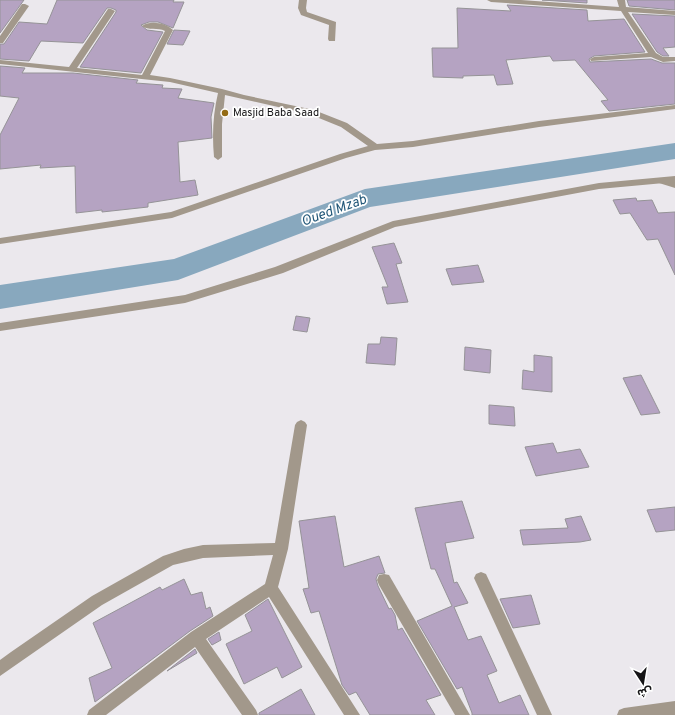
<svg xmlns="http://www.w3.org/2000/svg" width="675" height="715" viewBox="0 0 675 715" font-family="Overpass,'Noto Sans Arabic',sans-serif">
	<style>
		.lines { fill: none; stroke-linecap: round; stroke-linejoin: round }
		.river { fill: #88a8be; fill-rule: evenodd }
		.building { fill: #b5a3c2; stroke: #959397 }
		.service { fill: #a2988b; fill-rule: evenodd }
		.minor { fill: #a2988b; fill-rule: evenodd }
		.tertiary { fill: #a2988b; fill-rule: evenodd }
		.poi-dot { fill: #946b15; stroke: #fff; stroke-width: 1.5 }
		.labels { text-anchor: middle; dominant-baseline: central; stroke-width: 3.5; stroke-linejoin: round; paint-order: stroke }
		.far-poi-label { font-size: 11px; fill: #151416; stroke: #fff; text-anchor: start }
		.water-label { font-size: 14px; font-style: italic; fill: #235879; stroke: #fff }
	</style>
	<rect width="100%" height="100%" fill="#ebe8ed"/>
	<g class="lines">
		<path class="river" d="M675,143v16l-305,48 -192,73 -178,29v-24l174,-26 191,-70z"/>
	</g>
	<g class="building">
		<path d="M0,0h24l-24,33z"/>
		<path d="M57,0h117l-1,2h11l-11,26 -15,-6h-9l-8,3 6,5 16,2 -22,41 -61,-6 36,-55v-2l-5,-2h-4l-24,35 -42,-2 -12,20 -29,-2v-15h4l15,-22 28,2z"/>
		<path d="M542,0h45v3z"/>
		<path d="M627,0h48v10l-46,-4z"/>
		<path d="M507,5l80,5 1,11 36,-2 21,33 -51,4 -5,3 1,3 61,-3 11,4h13v41l-66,7 -8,-10 7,-1 -33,-40 -22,1 -3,-5 -44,4 7,24 -16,1 -3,-10 -31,1v2l-30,-1 -1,-29h26l-1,-40 54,3z"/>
		<path d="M632,14l43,2v31l-12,1 6,8h-6l-6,-4z"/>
		<path d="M174,30l16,1 -7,14 -16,-1z"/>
		<path d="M0,66l25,2 -3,5h51l65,7 -2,3 27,2 -1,3 20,1 -4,9 36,5 -3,14 1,21 -34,4 2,40 15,-2 3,15 -50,8v4l-46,5v-2l-26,3 -1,-47 -35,2 1,-3 -41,4v-34l19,-37 -19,-2z"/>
		<path d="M636,198l1,3 15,-1 6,13 17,-1v63l-17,-36 -11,1 -17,-27 -10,1 -7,-14z"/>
		<path d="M394,243l8,20 -6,1 12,38 -21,2 -5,-17h6l-16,-40z"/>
		<path d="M478,265l6,17 -32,3 -6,-16z"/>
		<path d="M296,316l14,2 -3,14 -14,-2z"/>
		<path d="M381,337l16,1 -2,27 -29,-2 2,-19h12z"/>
		<path d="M465,347l26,3 -1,23 -26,-3z"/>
		<path d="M534,355l18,2v35l-30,-3 1,-19 11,2z"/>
		<path d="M641,375l19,38 -19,2 -18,-37z"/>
		<path d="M489,405l25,2 1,19 -26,-2z"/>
		<path d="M553,443l4,10 23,-4 9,18 -53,9 -11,-29z"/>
		<path d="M462,501l12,37 -29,5 9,40 3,-1 11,21 -14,4 14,33 13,-4 16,35 -10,4 12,28 21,-8 9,20h-57v-2l-10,-26 -5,2 -40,-68 35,-15 -17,-37h-4l-16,-61z"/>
		<path d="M675,507v23l-19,2 -9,-22z"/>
		<path d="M335,516l9,51 35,-11 6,17 -7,1 -2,5 2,7 11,23 2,-1 4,7 3,15 4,-2 39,67 -15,5 9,15h-65l-14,-23 -7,3 -7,-10 -23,-74 -8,2 -8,-24 6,-1 -10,-67z"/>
		<path d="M581,516l10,24 -11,2 -57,3 -3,-15 48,-2 -3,-9z"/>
		<path d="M184,579l7,16 11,-3 4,17 4,-2 3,9 -23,15 -95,71 -6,-24 23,-10 -19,-45 67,-36 2,3z"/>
		<path d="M531,595l9,29 -27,4 -13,-29z"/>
		<path d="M268,599l34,68 -20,11 -5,-11 -33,17 -18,-40 26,-13 -7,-16z"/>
		<path d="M219,632l2,8 -9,5 -4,-6z"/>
		<path d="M195,649l2,4 -30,18z"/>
		<path d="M301,689l14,26h-56v-2z"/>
	</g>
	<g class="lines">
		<path class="service" d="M299,0h8l-1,8 1,4 29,10 -1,19h-6l-1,-2 1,-14 -28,-10 -3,-7z"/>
		<g class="minor">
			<path d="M487,0h34l98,7 -2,-7h8l1,7 49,4v4l-47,-3 28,41 7,4h12v4l-12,1 -12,-5 -60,4 -1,-2 4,-2 54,-4 -27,-42 -130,-9z"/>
			<path d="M22,4h3l4,2 -26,37h-3v-7z"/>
			<path d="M108,9h3l4,2 -38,57 65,7 23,-44c-7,-4 -17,0 -23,-5 8,-6 24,-3 31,4l-23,45 20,3 52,11 22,6 70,15 33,13 30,21 36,-3 126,-20 136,-16v4l-136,18 -126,20 -38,3 -29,8 -174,60 -172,26v-6l171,-26 169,-58 28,-8 -27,-19 -32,-13 -84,-19 -3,29v33l-4,3 -4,-3c-2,-22 -1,-43 4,-64l-48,-11 -170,-18v-4l69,7z"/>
			<path d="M662,178l13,4v6l-16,-5 -2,-2z"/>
			<path d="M301,420l4,2 2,3 -19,124 -10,38 82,128h-16l-75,-118 -63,42 50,71 2,5h-16l-47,-68 -89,68h-19l2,-5 102,-78 74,-48 8,-29 -70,3 -30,7 -71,40 -102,71v-16l11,-8 81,-56 71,-40 21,-7 19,-4 72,-2 20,-118 2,-3z"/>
			<path d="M481,572l5,2 66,141h-15l-63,-137 2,-4z"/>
			<path d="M384,574l5,1 81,140h-15l-76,-130 -2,-5 2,-5z"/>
			<path d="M675,701v14h-58l2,-5 5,-2z"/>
		</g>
		<path class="tertiary" d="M675,176v6l-76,7 -204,38 -112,46 -98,30 -185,28v-8l185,-28 90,-28 118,-46 206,-38z"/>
	</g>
	<circle class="poi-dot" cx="225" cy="113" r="4"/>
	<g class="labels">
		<g class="far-poi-label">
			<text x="233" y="113">Masjid Baba Saad</text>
		</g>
		<g class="water-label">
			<text transform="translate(334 211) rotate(-20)">Oued Mzab</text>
		</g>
	</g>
	<g transform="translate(643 683) rotate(168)" stroke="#ffffff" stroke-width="3" paint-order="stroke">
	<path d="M0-3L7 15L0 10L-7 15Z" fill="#151416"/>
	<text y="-6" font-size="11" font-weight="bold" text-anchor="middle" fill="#151416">ش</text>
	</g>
</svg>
